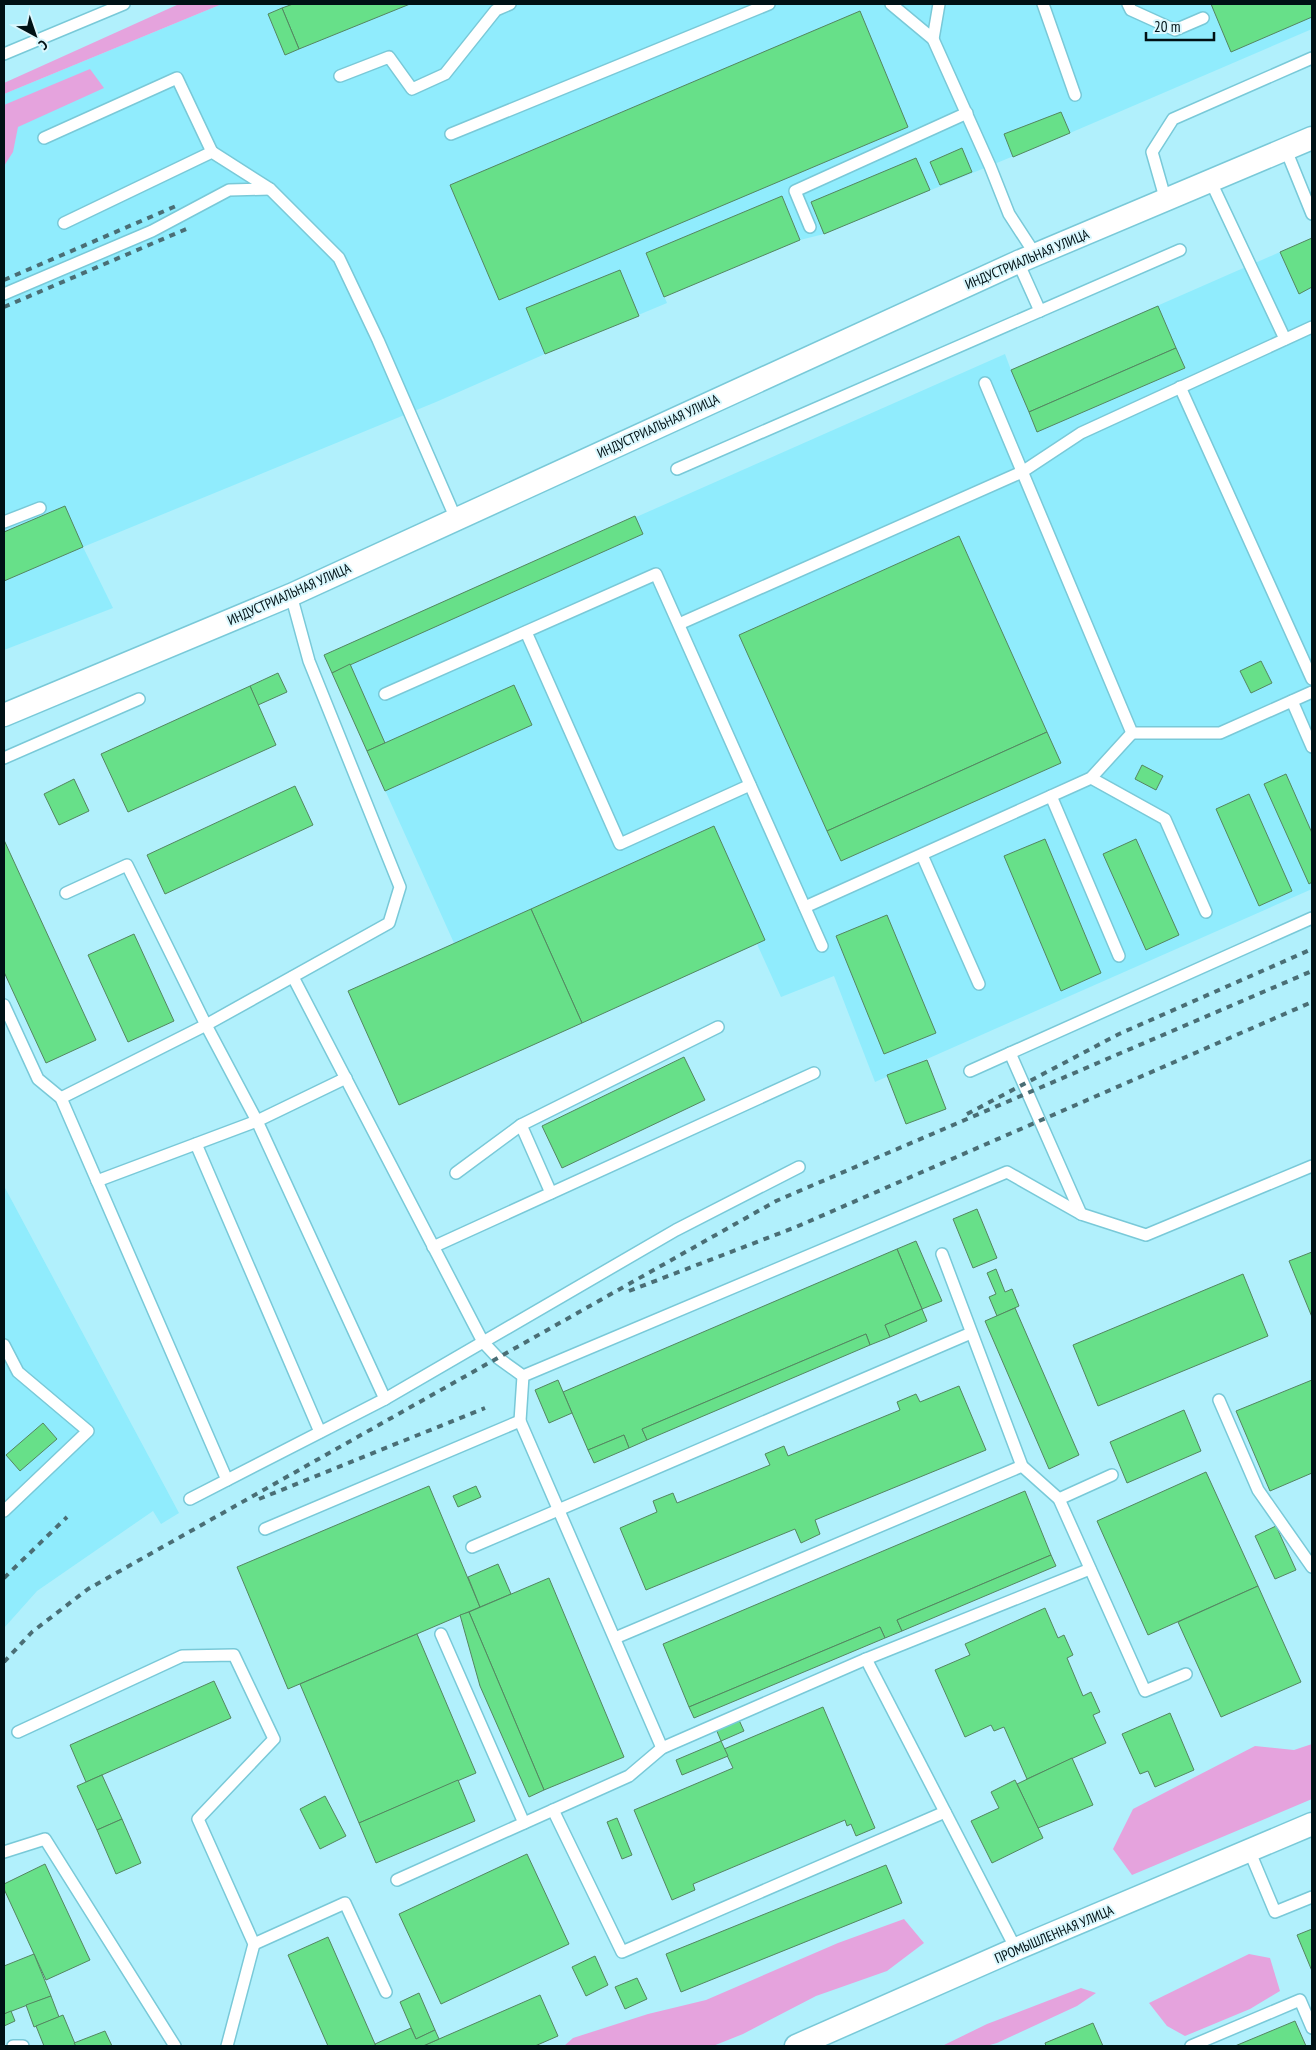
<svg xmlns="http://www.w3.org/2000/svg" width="1316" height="2050" viewBox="0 0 1316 2050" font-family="'PT Sans Narrow',sans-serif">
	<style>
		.built { fill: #90ecfd }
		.green { fill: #e5a3dd }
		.building { fill: #67e089; stroke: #548660 }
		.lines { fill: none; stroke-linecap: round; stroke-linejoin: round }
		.service-casing { stroke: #79c9d8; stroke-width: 14 }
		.minor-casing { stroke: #79c9d8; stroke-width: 25 }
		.service { stroke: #fff; stroke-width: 11 }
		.minor { stroke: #fff; stroke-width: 22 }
		.rail { stroke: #4a6e75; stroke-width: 4; stroke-dasharray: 6 6; stroke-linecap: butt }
		.labels { text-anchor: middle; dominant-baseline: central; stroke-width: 4; stroke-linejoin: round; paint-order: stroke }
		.street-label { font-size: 14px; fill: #001115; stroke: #d9f7fd }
	</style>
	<rect width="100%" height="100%" fill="#b1f0fc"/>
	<g class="built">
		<path d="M222,4h1090v25l-242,104 -246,101 -24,6 -18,-44 -136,57 21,50 -122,51 -109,48 -353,145 30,61 -109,42v-556z"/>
		<path d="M1312,238v651l-437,193 -41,-106 -53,21 -24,-53 -358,161 -51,-114 106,-48 -130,-288 681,-301 6,16z"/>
		<path d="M4,1186l175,327 -18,11 -8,-13 -116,80 -33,37z"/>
	</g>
	<g class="green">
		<path d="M179,4h43l-218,90v-11z"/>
		<path d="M90,69l14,19 -86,39 -5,25 -9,14v-61z"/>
		<path d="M1312,1744v55l-180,76 -19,-26 20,-40 122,-63 39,4z"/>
		<path d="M904,1919l20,24 -37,28 -71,25 -73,38 -30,12h-149l9,-8 75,-24 58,-14 132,-57z"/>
		<path d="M1249,1954l21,4 10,33 -30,18 -65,27 -18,-10 -18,-23z"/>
		<path d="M1081,1988l15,5 -19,13 -80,37 -11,3h-44l45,-22z"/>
	</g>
	<g class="building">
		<path d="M293,4h117l-111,45 -17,-41z"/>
		<path d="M1211,4h101v13l-81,35z"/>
		<path d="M282,8l17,41 -14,6 -17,-41z"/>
		<path d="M860,11l48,116 -409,173 -49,-115z"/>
		<path d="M1061,112l9,21 -57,24 -9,-23z"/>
		<path d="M962,148l10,24 -32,13 -10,-23z"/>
		<path d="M916,158l14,32 -106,44 -13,-32z"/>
		<path d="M782,196l18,44 -136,57 -18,-44z"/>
		<path d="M1312,238v49l-13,7 -19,-42z"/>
		<path d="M620,270l19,46 -94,38 -19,-46z"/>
		<path d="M1158,306l18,42 -147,64 -18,-42z"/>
		<path d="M1176,348l9,20 -148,64 -8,-20z"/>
		<path d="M65,506l18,41 -79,34v-49z"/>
		<path d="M635,516l8,18 -311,139 -8,-18z"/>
		<path d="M959,536l88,196 -220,99 -88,-196z"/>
		<path d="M1261,661l11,22 -21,10 -11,-22z"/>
		<path d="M350,664l35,79 -18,8 -35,-78z"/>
		<path d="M278,673l9,19 -29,13 -8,-19z"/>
		<path d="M514,685l18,40 -147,66 -18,-40z"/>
		<path d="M250,686l26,59 -148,67 -27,-58z"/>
		<path d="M1047,732l14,31 -220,98 -14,-30z"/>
		<path d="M1142,765l21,11 -7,14 -21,-11z"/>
		<path d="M1286,774l26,59v49l-3,2 -45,-100z"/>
		<path d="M74,779l15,32 -30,14 -15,-31z"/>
		<path d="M295,786l18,39 -148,69 -18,-39z"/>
		<path d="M1249,794l43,97 -33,15 -43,-97z"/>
		<path d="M714,826l51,114 -183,83 -51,-114z"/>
		<path d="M1045,839l56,134 -40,18 -57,-135z"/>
		<path d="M1136,839l43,96 -33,15 -43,-96z"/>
		<path d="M4,840l92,200 -50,23 -42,-91z"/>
		<path d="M531,909l51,114 -183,82 -51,-114z"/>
		<path d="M887,915l49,118 -52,21 -48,-118z"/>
		<path d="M134,934l40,87 -46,21 -40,-87z"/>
		<path d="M684,1057l21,43 -143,68 -20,-42z"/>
		<path d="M927,1060l19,49 -40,15 -19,-49z"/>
		<path d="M977,1209l20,49 -24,10 -20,-49z"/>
		<path d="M916,1241l26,60 -20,8 -25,-60z"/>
		<path d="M897,1249l25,60 -37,16 5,12 -20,8 -4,-11 -224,95 5,11 -18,8 -5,-13 -36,15 -25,-58z"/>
		<path d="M1312,1252v65l-23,-56z"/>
		<path d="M996,1269l9,23 7,-3 7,17 -22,10 -8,-19 7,-3 -9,-21z"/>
		<path d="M1243,1274l25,62 -170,70 -25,-61z"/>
		<path d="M1015,1308l64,147 -30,14 -64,-148z"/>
		<path d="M922,1309l5,12 -37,16 -5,-12z"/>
		<path d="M866,1334l4,11 -223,95 -5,-11z"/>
		<path d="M558,1380l14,33 -23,10 -14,-33z"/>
		<path d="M1312,1380v93l-42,18 -34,-80z"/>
		<path d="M959,1386l27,64 -171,70 5,14 -19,9 -6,-14 -149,61 -26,-62 37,-16 -4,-11 20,-8 4,10 93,-38 -5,-11 19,-8 4,10 112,-46 -3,-8 19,-8 4,8z"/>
		<path d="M1184,1410l17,41 -74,32 -17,-41z"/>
		<path d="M43,1423l14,16 -37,32 -14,-16z"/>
		<path d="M624,1435l5,13 -35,15 -6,-13z"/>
		<path d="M1206,1472l52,114 -110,49 -51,-114z"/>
		<path d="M429,1486l51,121 -192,82 -51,-122z"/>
		<path d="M476,1486l5,11 -23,10 -5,-11z"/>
		<path d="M1025,1491l26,64 -154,65 5,11 -17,7 -5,-11 -191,80 -26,-63z"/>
		<path d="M1276,1526l20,44 -21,9 -20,-43z"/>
		<path d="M1051,1555l5,11 -154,65 -5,-11z"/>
		<path d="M498,1564l13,30 -31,13 -12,-30z"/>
		<path d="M549,1578l75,179 -80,33 -75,-178z"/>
		<path d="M1258,1586l43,96 -80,35 -43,-95z"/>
		<path d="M1045,1608l13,30 6,-3 9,20 -6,3 16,38 8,-4 9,20 -7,3 13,28 -79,36 -23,-52 -10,4 -3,-6 -26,12 -30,-67 35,-15 -5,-11z"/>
		<path d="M469,1612l75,178 -15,7 -49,-111 -20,-71z"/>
		<path d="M880,1627l5,11 -191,80 -5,-11z"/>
		<path d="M417,1634l59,139 -117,50 -59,-139z"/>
		<path d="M214,1681l17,37 -145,64 -16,-37z"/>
		<path d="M823,1707l52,121 -19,8 -5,-12 -4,2 -2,-6 -152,64 2,6 -23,10 -38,-90 99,-42 -9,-19z"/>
		<path d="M1170,1713l24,57 -39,17 -7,-16 -8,3 -18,-40z"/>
		<path d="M739,1720l5,11 -23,10 -5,-12z"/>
		<path d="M721,1741l7,15 -46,19 -6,-15z"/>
		<path d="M1072,1758l21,47 -55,23 -21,-44z"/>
		<path d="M102,1775l20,44 -25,11 -20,-44z"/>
		<path d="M458,1780l17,41 -99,42 -17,-40z"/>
		<path d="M1015,1780l28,58 -51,25 -21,-42 28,-13 -8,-16z"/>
		<path d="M325,1796l21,40 -26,13 -20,-40z"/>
		<path d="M617,1818l15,37 -10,4 -15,-37z"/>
		<path d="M122,1819l19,44 -25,11 -19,-44z"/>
		<path d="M527,1854l42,90 -128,60 -42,-90z"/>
		<path d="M45,1864l45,96 -44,20 -42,-91v-5z"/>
		<path d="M886,1865l16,38 -221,89 -15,-38z"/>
		<path d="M1312,1929v42l-15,-36z"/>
		<path d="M328,1937l47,107 1,2h-48l-40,-91z"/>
		<path d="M34,1954l17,42 -47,18v-48z"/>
		<path d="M595,1956l13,29 -22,11 -14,-29z"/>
		<path d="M637,1978l10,21 -22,10 -10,-22z"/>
		<path d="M419,1993l16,37 -19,9 -16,-37z"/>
		<path d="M540,1995l18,41 -23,10h-112z"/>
		<path d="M51,1996l8,21 -25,10 -8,-22z"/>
		<path d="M11,2011l4,10 -11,5v-12z"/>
		<path d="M63,2015l13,31h-32l-8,-20z"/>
		<path d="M1295,2021l11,25h-71z"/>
		<path d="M1093,2023l10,23h-57l-1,-3z"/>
		<path d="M411,2028l5,11 19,-9 4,9 -16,7h-47l-1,-2z"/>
		<path d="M105,2031l7,15h-36l-2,-3z"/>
	</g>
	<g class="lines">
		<g class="service-casing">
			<g id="service">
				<path d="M891,4l42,35 57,127 19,48 26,40"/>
				<path d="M1043,4l32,91"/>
				<path d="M1128,4l3,6 44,20 28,-12"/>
				<path d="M933,39l6,-35"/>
				<path d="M4,54l120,-50"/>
				<path d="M340,76l49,-19 23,32 33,-15 51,-64 14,-6"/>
				<path d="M451,134l318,-130"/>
				<path d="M44,138l133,-60 35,74"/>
				<path d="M1286,150l26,64"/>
				<path d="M1211,182l74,157"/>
				<path d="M1166,201l-14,-49 21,-33 139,-61"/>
				<path d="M64,223l148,-71 58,37 69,69 39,82 78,179"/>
				<path d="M810,227l-15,-36 172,-78"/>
				<path d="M1018,262l22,49"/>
				<path d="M4,294l148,-63 77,-41 41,-1"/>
				<path d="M985,383l147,350h88l92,-41"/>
				<path d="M1180,387l132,292"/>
				<path d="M677,469l503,-219"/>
				<path d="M4,522l36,-14"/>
				<path d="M679,624l343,-152 59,-39 231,-106"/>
				<path d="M526,632l94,212 130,-59"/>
				<path d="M385,694l271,-120 166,372"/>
				<path d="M1292,701l20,46"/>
				<path d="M4,758l135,-59"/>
				<path d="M1091,778l74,41 41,93"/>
				<path d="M1051,796l68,160"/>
				<path d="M922,855l57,129"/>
				<path d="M66,893l61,-28 79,160 51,96 128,278"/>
				<path d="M805,907l286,-129 41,-45"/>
				<path d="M293,977l190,365 15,16 25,18"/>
				<path d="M4,1005l34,74 23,19 166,382"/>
				<path d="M1010,1053l71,161"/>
				<path d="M970,1071l342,-153"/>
				<path d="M61,1098l145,-73 183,-102 11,-36 -91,-226 -18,-66"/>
				<path d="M521,1125l30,68"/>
				<path d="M196,1144l124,288"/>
				<path d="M456,1173l65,-48 197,-98"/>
				<path d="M97,1181l160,-60 89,-43"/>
				<path d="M433,1247l381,-174"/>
				<path d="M942,1254l80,212 37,33 86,192 41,-17"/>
				<path d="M4,1345l14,27 70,59 -84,80"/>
				<path d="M1219,1400l39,90 54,77"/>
				<path d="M190,1499l195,-100 291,-169 123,-63"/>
				<path d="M1059,1499l53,-24"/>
				<path d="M265,1529l255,-108"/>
				<path d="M472,1547l499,-214"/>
				<path d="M441,1634l83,189"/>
				<path d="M615,1638l407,-172"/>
				<path d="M866,1659l150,290"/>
				<path d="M18,1732l164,-76 52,-1 40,84 -76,80 56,125 -27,102"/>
				<path d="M662,1748l-142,-327 3,-45 484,-204 74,42 65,21 166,-69"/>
				<path d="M553,1810l69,142 323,-140"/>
				<path d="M1249,1850l26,62 37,-15"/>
				<path d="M4,1852l41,-13 130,207"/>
				<path d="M397,1880l232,-104 33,-28 204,-89 224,-90"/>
				<path d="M254,1944l91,-41 41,89"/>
				<path d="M13,2046h10"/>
				<path d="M1191,2046l109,-46 12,28"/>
			</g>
		</g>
		<g class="minor-casing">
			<g id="minor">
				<path d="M4,715l287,-120 727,-333 294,-124"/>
				<path d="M796,2046l220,-97 296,-125"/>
			</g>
		</g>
		<use href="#service" class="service"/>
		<use href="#minor" class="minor"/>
		<g class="rail">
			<path d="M4,280l172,-74"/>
			<path d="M4,307l187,-80"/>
			<path d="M967,1114l152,-80 193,-85"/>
			<path d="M629,1291l167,-64 516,-225"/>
			<path d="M259,1499l226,-91"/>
			<path d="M4,1578l63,-61"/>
			<path d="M4,1662l28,-30 56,-43 688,-388 536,-230"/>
		</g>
	</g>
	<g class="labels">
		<g class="street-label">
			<text transform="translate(1027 259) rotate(-23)">ИНДУСТРИАЛЬНАЯ УЛИЦА</text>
			<text transform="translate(658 426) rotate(-25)">ИНДУСТРИАЛЬНАЯ УЛИЦА</text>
			<text transform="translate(289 594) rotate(-24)">ИНДУСТРИАЛЬНАЯ УЛИЦА</text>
			<text transform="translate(1054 1934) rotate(-23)">ПРОМЫШЛЕННАЯ УЛИЦА</text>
		</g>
	</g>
	<rect width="1316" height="2050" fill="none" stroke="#001115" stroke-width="10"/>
	<g transform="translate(35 35) rotate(140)" stroke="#d9f7fd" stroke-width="4" paint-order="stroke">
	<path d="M0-4L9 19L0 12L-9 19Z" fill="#001115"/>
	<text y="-8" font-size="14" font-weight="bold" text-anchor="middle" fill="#001115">С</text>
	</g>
	<path d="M1146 32v8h68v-8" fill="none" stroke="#001115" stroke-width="2.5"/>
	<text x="1154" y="32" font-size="15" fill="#001115" stroke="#d9f7fd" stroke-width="4" paint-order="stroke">20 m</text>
</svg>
